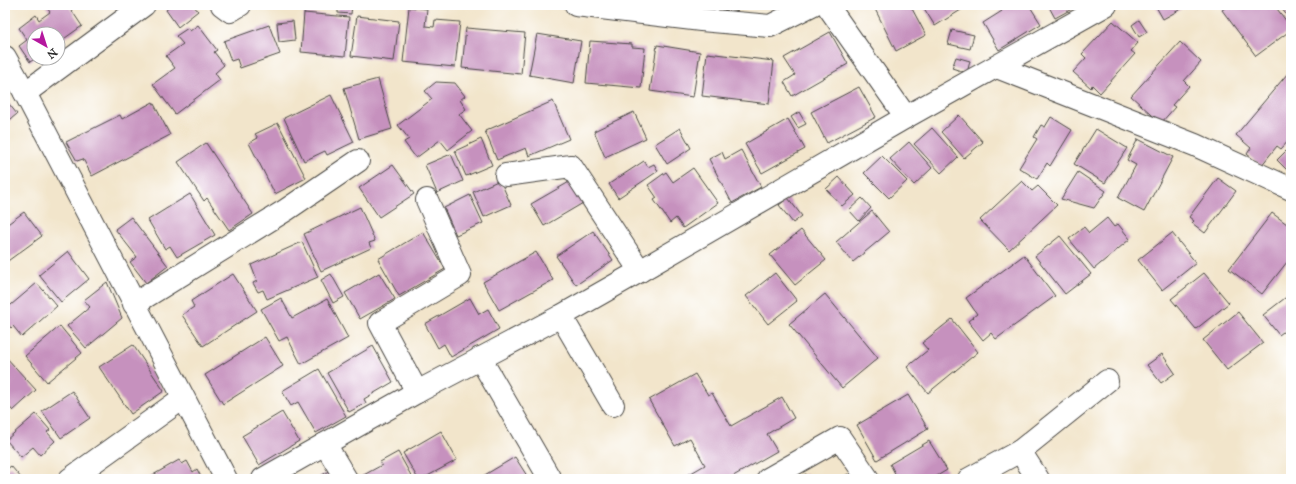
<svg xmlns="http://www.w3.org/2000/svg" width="1296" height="484" viewBox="0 0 1296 484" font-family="'IM FELL Great Primer',serif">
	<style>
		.building { fill: #c691be }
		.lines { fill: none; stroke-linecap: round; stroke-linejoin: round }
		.minor-casing { stroke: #494743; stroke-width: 24 }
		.minor { stroke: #fff; stroke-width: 22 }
	</style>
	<rect width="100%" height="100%" fill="#fff"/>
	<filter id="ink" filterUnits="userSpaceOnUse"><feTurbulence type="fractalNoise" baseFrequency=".025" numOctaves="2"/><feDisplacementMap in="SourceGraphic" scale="8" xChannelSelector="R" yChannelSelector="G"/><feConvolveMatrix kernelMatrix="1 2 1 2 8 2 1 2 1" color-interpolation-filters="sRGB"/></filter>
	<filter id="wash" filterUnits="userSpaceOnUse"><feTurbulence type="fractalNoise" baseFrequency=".012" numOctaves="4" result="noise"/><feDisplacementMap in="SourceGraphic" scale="16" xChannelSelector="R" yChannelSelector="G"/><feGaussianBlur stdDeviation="0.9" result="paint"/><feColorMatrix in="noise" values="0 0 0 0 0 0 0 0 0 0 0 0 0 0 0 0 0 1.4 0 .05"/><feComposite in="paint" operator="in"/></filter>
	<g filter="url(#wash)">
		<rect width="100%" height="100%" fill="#f2e5cb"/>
		<g id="blocks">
			<g class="building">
				<path d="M45,5h23l14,21 -24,17v-9h-24v24h2l-6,4 -11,-16 8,-6 -8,-12 17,-13 3,5 11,-8z"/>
				<path d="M172,5h21l5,6 -20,16 -12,-17z"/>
				<path d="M338,5h14l-1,9 -13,-1z"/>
				<path d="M873,5h37l16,30 -30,16z"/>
				<path d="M922,5h47l-34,21z"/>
				<path d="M998,5h31l12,19 -42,26 -16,-27 19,-12z"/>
				<path d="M1048,5h31l-24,13z"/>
				<path d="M1155,5h23l3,4 -18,10z"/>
				<path d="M1229,5h45l17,22v3l-35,26 -34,-46z"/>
				<path d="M1279,5h12v16z"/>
				<path d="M409,7l18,2 -2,17 9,1 1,-7 25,2 -5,45 -52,-5z"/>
				<path d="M304,13l45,4 -4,39 -44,-4z"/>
				<path d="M357,16l42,5 -5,40 -43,-5z"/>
				<path d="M1139,20l8,12 -8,5 -7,-12z"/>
				<path d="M293,21l2,19 -16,2 -2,-19z"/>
				<path d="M1113,21l25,22 -7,8 4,3 -35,39 -8,-8 -1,3 -18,-16 13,-14 -4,-4z"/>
				<path d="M198,25l19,25 -3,2 10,13 -9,8 5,7 -45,34 -22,-30 22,-16 -9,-12 17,-12 -7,-8 12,-8 2,3z"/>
				<path d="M269,25l11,29 -40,14 -3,-9 -6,2 -7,-20z"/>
				<path d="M466,28l59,5 -4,41 -59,-6z"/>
				<path d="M952,30l22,5 -4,14 -22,-5z"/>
				<path d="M830,32l18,32 -56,32 -8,-14 11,-7 -11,-17z"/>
				<path d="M537,34l44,7 -7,42 -45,-8z"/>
				<path d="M590,41l42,3v3l13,1 -4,40 -55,-5z"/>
				<path d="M1180,42l21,20 -17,19 5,5 -17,19 3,2 -14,16 -30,-27z"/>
				<path d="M657,45l43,7 -7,45 -43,-6z"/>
				<path d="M707,53l67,8 -5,43 -67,-8z"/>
				<path d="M956,57l14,4 -3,12 -15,-5z"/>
				<path d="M1288,73l3,2v63l-10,11 -4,-3 -16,20 -14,-12 4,-6 -15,-13z"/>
				<path d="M378,79l14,50 -33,10 -15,-51z"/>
				<path d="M436,82l19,1 10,13 -5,4 6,9 -7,5 13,17 -24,19 -8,-10 -24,18 -12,-16 5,-3 -11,-14 34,-26 -7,-8z"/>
				<path d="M859,87l17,30 -49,26 -16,-31z"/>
				<path d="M331,95l23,47 -27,13 -2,-4 -21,10 -20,-43z"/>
				<path d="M5,99l12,15 -12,10z"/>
				<path d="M553,101l16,38 -40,17 -3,-8 -29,12 -12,-29z"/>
				<path d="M153,102l17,33 -78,41 -9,-17 -6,2 -11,-19 54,-27 2,4z"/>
				<path d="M634,112l12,26 -41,19 -11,-26z"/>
				<path d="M799,112l7,12 -8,4 -7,-11z"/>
				<path d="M959,115l24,27 -19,16 -23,-26z"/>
				<path d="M1051,117l21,13 -22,36 -3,-3 -10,16 -18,-11 18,-29 -3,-2 7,-12 4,2z"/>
				<path d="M788,119l17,30 -43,24 -17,-29z"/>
				<path d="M278,123l28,55 -31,16 -26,-51 9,-5 -3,-4z"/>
				<path d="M680,128l11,20 -24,16 -12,-20z"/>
				<path d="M932,128l26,29 -17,16 -27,-29z"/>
				<path d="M1096,129l31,19 -22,35 -31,-19z"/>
				<path d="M481,139l11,26 -26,11 -11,-25z"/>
				<path d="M1138,139l35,18 -29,55 -26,-14 18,-33 -9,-5z"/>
				<path d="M909,142l23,26 -18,17 -24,-26z"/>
				<path d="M206,143l47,71 -24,16 -22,-32 -3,3 -26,-39z"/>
				<path d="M1291,146v28l-14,-14z"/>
				<path d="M741,150l20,37 -29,16 -23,-44 13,-7 3,7z"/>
				<path d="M451,154l12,27 -26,12 -12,-28z"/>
				<path d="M882,156l25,25 -18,17 -25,-25z"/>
				<path d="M644,161l4,6 6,-3 4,7 -40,27 -9,-14z"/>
				<path d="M393,165l21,29 -35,23 -20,-29z"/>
				<path d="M693,168l25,35 -35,25 -7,-10 -6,5 -16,-23 3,-2 -9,-13 18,-13 7,10z"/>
				<path d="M1078,172l28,19 -12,17 -33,-9z"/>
				<path d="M839,177l16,18 -13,11 -16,-17z"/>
				<path d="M1218,178l18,13 -31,42 -13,-10 2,-2 -5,-4z"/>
				<path d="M500,180l11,25 -27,12 -11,-25z"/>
				<path d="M571,181l12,22 -39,23 -13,-22z"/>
				<path d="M1022,181l10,10 6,-5 19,19 -48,45 -29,-30z"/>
				<path d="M190,194l25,41 -38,22 -7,-11 -5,3 -17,-29z"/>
				<path d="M470,195l13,28 -27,12 -12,-27z"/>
				<path d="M788,198l14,18 -9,7 -14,-18z"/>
				<path d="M862,198l9,10 -12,13 -10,-11z"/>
				<path d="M360,207l15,34 -6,2 2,5 -50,23 -17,-37z"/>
				<path d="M872,211l17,21 -36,30 -17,-20z"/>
				<path d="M24,212l18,24 -37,27v-37z"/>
				<path d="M1272,213l19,14v30l-29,37 -33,-25z"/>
				<path d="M131,217l37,49 -22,17 -16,-21 7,-5 -22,-28z"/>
				<path d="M1107,218l7,9 4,-3 12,15 -36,30 -25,-30 15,-12 5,6z"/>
				<path d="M801,230l25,30 -31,25 -25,-30z"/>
				<path d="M593,231l20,29 -37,25 -20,-29z"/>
				<path d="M423,232l22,37 -46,27 -21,-37z"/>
				<path d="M1172,233l24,30 -34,27 -24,-30z"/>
				<path d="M1060,236l31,38 -26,20 -30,-38z"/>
				<path d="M302,242l16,35 -51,22 -4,-9 -5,2 -5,-9 4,-2 -6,-16z"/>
				<path d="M68,251l21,28 -28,23 -22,-27z"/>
				<path d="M536,252l17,28 -54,30 -16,-28z"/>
				<path d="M1024,255l31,41 -59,43 -5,-6 -8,7 -15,-19 9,-7 -11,-16z"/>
				<path d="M379,273l16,26 -35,20 -15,-26z"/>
				<path d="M775,273l22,28 -29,23 -22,-28z"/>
				<path d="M1204,273l25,30 -33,26 -25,-30z"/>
				<path d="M233,274l24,37 -54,35 -21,-31 12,-8 -3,-6z"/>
				<path d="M331,274l13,23 -11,6 -12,-23z"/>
				<path d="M107,282l15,36 -36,30 -19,-22 23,-19 -6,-7z"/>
				<path d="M37,283l20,23 -35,31 -9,-11 -2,2 -6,-7v-11z"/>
				<path d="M825,294l53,64 -36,30 -53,-64z"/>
				<path d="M1289,295l2,2v29l-12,9 -16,-20z"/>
				<path d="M281,298l11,20 35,-19 21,39 -47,26 -14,-27 -8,4 -18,-32z"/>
				<path d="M470,298l9,16 9,-5 11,20 -48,28 -7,-13 -6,4 -13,-24z"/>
				<path d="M1238,312l25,31 -36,27 -24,-30z"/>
				<path d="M952,319l26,33 -50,41 -21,-26 21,-17 -6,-7z"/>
				<path d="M60,326l22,27 -35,29 -22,-26z"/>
				<path d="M265,337l18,29 -60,38 -18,-29z"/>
				<path d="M133,345l31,46 -33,23 -32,-47z"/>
				<path d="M373,346l20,36 -29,17 2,4 -17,9 -22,-39z"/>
				<path d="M1162,354l13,19 -14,10 -14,-18z"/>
				<path d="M5,356l31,34 -23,21 -8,-9z"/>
				<path d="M319,369l27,47 -30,17 -18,-31 -7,4 -9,-15z"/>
				<path d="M695,374l13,21 4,-2 19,33 51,-29 12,21 -27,16 10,17 -49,28h-40l-2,-3 19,-11 -15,-27 -15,8 -26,-46z"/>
				<path d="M72,391l18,27 -29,20 -19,-27z"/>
				<path d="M908,395l20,34 -51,31 -20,-35z"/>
				<path d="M282,412l17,29 -40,24 -17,-29z"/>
				<path d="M36,414l14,16 -3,2 8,9 -15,14 -7,-8 -12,10 -15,-17z"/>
				<path d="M441,431l16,29 -35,19h-4l-15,-26z"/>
				<path d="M929,441l18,29 -15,9h-34l-8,-15z"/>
				<path d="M398,452l15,27h-52l-1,-2 22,-12 -2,-3z"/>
				<path d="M515,457l14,22h-51z"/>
				<path d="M179,460l3,4 5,-3 6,11 4,-3 5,10h-56z"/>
				<path d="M11,466l11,13h-17v-12l2,2z"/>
				<path d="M330,470l5,9h-19z"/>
				<path d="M806,474l3,5h-12z"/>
				<path d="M848,474l3,5h-12z"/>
			</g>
		</g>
	</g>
	<g filter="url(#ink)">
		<use href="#blocks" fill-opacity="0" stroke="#494743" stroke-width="1"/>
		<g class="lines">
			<g class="minor-casing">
				<g id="minor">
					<path d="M222,5l8,6 10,-6"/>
					<path d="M576,5l125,15 69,6 42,-21"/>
					<path d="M827,5l79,112"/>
					<path d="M5,57l20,36 201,386"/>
					<path d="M997,67l198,78 96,44"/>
					<path d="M25,93l119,-88"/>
					<path d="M506,175l65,-9 69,105"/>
					<path d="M134,304l152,-94 72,-49"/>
					<path d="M561,316l52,89"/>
					<path d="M480,358l70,121"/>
					<path d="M417,392l-37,-69 80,-48 -33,-75"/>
					<path d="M325,444l21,35"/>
					<path d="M1020,451l87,-70"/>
					<path d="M70,479l113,-81"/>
					<path d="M263,479l154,-87 144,-76 79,-45 266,-154 200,-112"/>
					<path d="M768,479l72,-41 28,41"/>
					<path d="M969,479l51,-28 18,28"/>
				</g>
			</g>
			<use href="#minor" class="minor"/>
		</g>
	</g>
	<rect width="1296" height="484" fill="none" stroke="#fff" stroke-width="20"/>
	<g transform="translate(46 46) rotate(141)"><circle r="19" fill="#ffffff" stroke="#aaaaaa"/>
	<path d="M0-3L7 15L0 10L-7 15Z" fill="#b5179e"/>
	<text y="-6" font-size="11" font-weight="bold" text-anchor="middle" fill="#2b2b2b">N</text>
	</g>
</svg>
